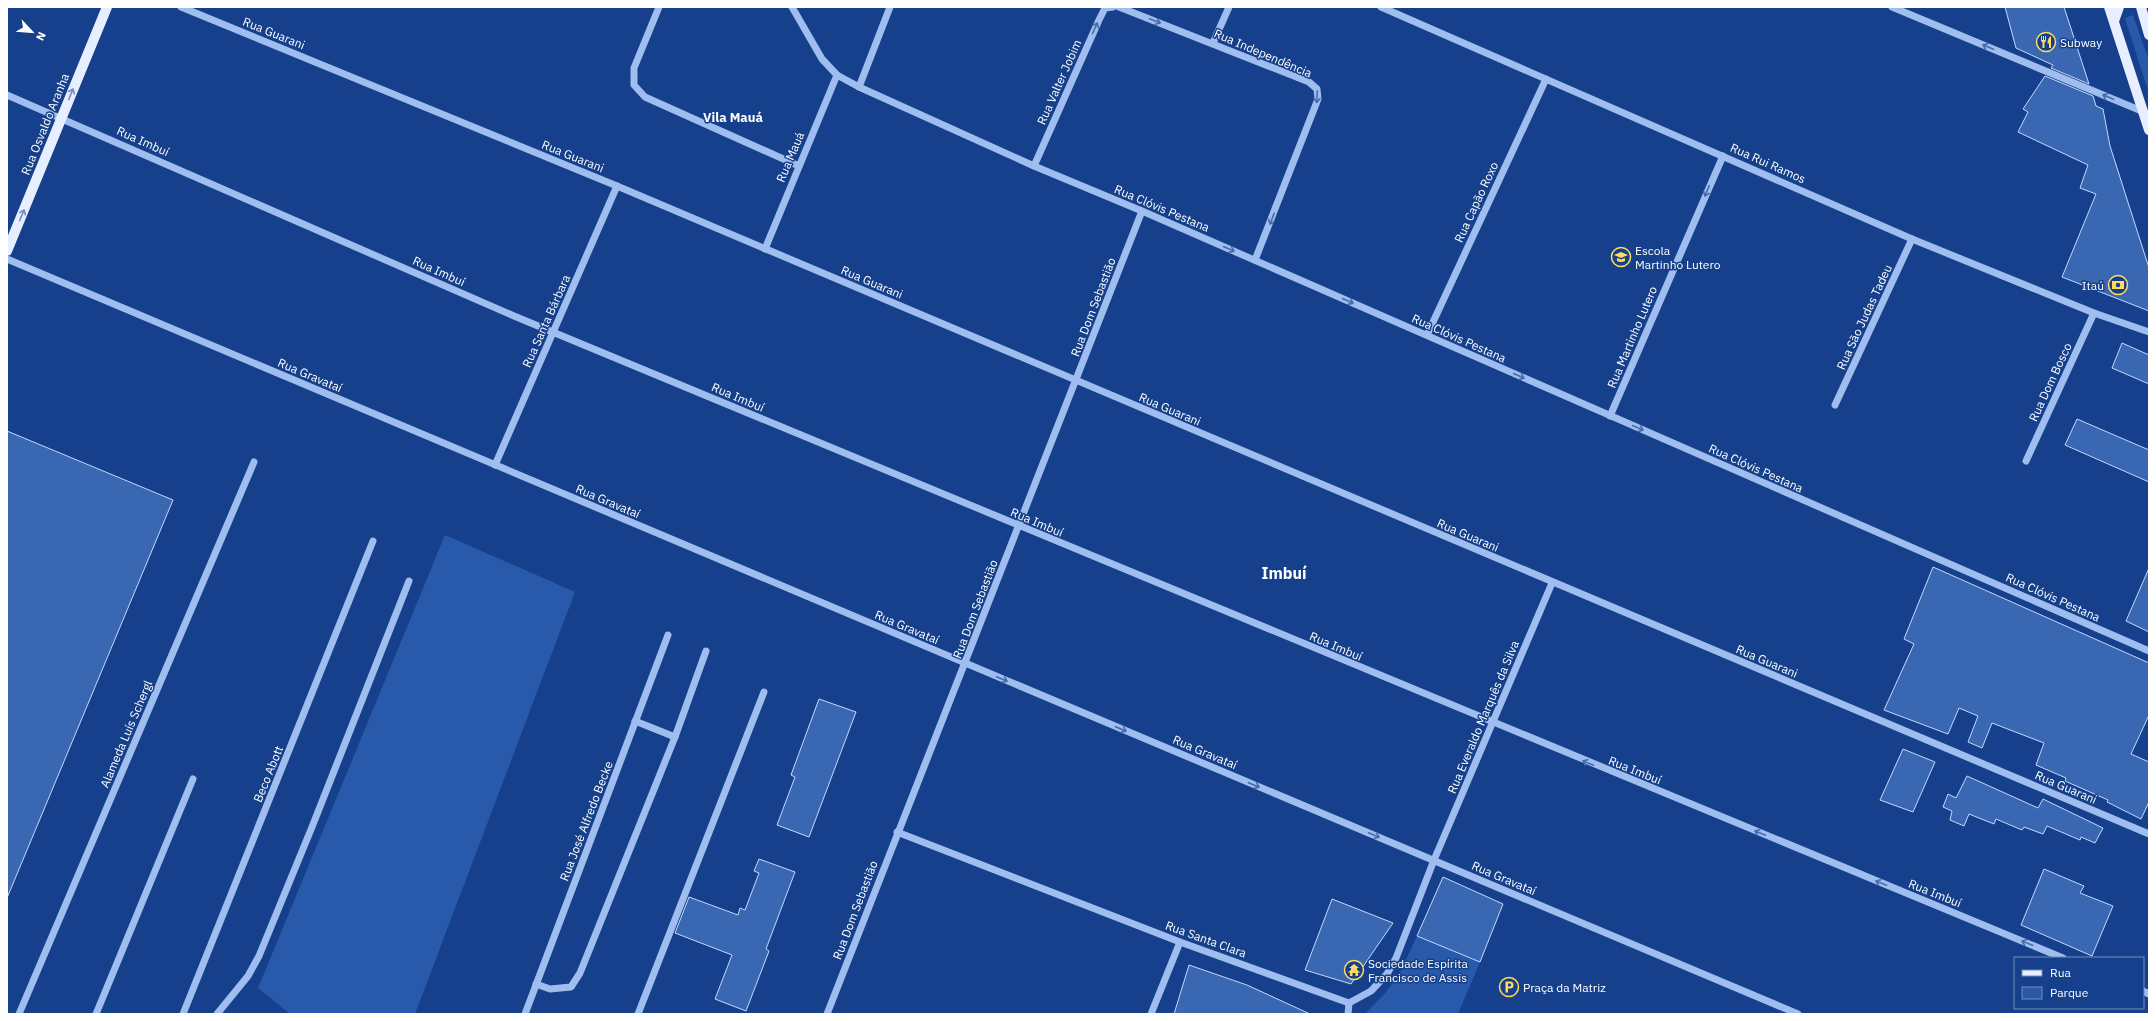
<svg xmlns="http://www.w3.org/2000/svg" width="2156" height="1021" viewBox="0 0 2156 1021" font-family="'IBM Plex Sans',sans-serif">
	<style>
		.green { fill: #2859aa }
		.building { fill: #3a67b2; stroke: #c5d9fb }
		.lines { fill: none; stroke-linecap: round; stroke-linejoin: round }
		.minor { stroke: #9fbdef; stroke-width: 7 }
		.major { stroke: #e7eeff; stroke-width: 10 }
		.oneway { stroke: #466cae }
		.oneway2 { stroke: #748ebf }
		.labels { text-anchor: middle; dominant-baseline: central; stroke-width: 3; stroke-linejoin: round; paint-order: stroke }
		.street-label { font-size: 12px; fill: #fff; stroke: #16408b }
		.poi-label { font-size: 12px; fill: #fff; stroke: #16408b; text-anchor: start }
		.neighbourhood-label { font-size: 13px; font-weight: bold; fill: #fff; stroke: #16408b }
		.district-label { font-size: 16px; font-weight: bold; fill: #fff; stroke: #16408b }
	</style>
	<rect width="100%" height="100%" fill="#16408b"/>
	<g class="green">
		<path d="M2133,15l16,46v33l-24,-76z"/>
		<path d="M445,535l130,57 -160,422h-125l-32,-26z"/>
		<path d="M1417,936l63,26 -22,52h-93l21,-22 15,-21z"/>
	</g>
	<g class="building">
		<path d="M2005,7h59l25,77 -38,-16 2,-3 -37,-17z"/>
		<path d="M2045,76l48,20 3,10 7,3 7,37 39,122v43l-87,-34 34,-83 -16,-6 8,-23 -70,-33 10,-20 -5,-3z"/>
		<path d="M2122,343l27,12v29l-37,-16z"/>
		<path d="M2077,419l72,31v32l-84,-37z"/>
		<path d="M7,431l166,69 -166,398z"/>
		<path d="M1933,567l216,96v52l-18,39 18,8v40l-8,17 -34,-17 1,-2 -43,-19 1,-3 -30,-13 8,-22 -52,-20 -10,25 -14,-6 10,-26 -19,-8 -11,26 -64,-24 30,-66 -10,-5z"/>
		<path d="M2149,568v64l-23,-11z"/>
		<path d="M819,699l37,13 -47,125 -32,-12 18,-48 -4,-2z"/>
		<path d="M1903,749l32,13 -22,50 -33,-12z"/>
		<path d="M1967,776l71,32 5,-9 60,29 -8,15 -14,-6 -1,3 -33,-14 -4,8 -19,-7 -2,3 -26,-11 -2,5 -25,-10 -5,12 -14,-6 2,-9 -9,-4 5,-13 8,4z"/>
		<path d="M759,859l36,13 -29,77 3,2 -23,60 -31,-12 17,-44 -57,-22 14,-36 49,18 2,-7 5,2 14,-37 -5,-2z"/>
		<path d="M2044,869l40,17 -4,7 33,13 -21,50 -71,-31z"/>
		<path d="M1443,877l60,27 -23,58 -63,-26z"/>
		<path d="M1332,899l61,24 -42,61 -46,-14z"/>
		<path d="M1189,965l58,20 63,29h-136z"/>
	</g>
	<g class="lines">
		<g class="minor">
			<path d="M181,7l436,179 1532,648"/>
			<path d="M659,7l-25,61v17l11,12 154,69"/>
			<path d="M792,7l30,52 15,16 22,12 175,79 108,45 1007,440"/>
			<path d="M1119,7l190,75 8,7 1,10 -63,161"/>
			<path d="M1381,7l531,232 182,74 55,19"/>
			<path d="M1892,7l252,105"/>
			<path d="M1213,43l16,-36"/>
			<path d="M859,87l31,-80"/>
			<path d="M7,95l507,221 1549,642"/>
			<path d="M1034,166l65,-146 6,-12 8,-1"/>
			<path d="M765,249l72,-174"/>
			<path d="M7,259l1791,755"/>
			<path d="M1427,335l119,-256"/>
			<path d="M1835,405l77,-166"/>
			<path d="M1610,416l113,-260"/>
			<path d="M2026,461l68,-148"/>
			<path d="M495,465l122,-279"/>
			<path d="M675,737l31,-86"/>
			<path d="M897,832l283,110 169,61 22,-12 16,-17 9,-16 38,-98 118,-277"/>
			<path d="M536,984l14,5 21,-2 9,-14 95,-236 -40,-16"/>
			<path d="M2143,991l6,3"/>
			<path d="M19,1014l235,-552"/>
			<path d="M96,1014l97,-235"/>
			<path d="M183,1014l190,-473"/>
			<path d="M217,1014l31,-38 11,-20 53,-129 97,-246"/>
			<path d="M525,1014l143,-379"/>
			<path d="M638,1014l126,-322"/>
			<path d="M827,1014l315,-803"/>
			<path d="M1151,1014l29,-72"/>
			<path d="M1348,1014l1,-11"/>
		</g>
		<g class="major">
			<path d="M2109,7l40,123"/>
			<path d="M2141,7l8,28"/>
			<path d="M2114,21l5,-14"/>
			<path d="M7,251l100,-244"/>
		</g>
	</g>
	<defs><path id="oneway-shaft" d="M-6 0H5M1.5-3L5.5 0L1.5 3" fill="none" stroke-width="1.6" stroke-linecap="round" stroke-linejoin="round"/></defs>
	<g class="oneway">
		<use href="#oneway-shaft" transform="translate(1155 21) rotate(21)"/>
		<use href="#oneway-shaft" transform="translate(1095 28) rotate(-66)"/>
		<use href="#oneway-shaft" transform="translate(1988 47) rotate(-157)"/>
		<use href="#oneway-shaft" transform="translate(1317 97) rotate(93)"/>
		<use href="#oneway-shaft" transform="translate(2108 97) rotate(-157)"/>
		<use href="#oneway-shaft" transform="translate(1707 191) rotate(113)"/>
		<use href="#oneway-shaft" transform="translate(1272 219) rotate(111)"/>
		<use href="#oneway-shaft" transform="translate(1229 249) rotate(24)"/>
		<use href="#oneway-shaft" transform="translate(1348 301) rotate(24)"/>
		<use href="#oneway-shaft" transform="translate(1519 376) rotate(24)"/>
		<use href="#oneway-shaft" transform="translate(1638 428) rotate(24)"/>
		<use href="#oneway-shaft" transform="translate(1002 679) rotate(23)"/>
		<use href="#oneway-shaft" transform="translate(1121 729) rotate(23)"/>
		<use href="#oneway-shaft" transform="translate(1588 763) rotate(-158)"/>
		<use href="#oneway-shaft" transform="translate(1254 785) rotate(23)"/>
		<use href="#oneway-shaft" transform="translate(1760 833) rotate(-158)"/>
		<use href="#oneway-shaft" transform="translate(1374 835) rotate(23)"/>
		<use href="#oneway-shaft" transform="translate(1881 883) rotate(-158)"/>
		<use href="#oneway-shaft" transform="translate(2027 943) rotate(-158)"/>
	</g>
	<g class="oneway2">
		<use href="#oneway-shaft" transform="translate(71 94) rotate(-68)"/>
		<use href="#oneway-shaft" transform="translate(22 215) rotate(-67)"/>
	</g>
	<defs>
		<g id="restaurant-ring" transform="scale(1)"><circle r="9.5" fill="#16408b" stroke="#ffdc5d" stroke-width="1.5"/><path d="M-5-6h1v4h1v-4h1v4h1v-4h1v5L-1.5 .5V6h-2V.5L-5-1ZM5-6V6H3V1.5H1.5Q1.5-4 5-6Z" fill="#ffdc5d"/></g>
		<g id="school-ring" transform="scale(1)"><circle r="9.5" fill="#16408b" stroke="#ffdc5d" stroke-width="1.5"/><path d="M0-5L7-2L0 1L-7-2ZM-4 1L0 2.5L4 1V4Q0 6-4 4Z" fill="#ffdc5d"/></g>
		<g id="bank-ring" transform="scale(1)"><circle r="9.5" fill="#16408b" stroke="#ffdc5d" stroke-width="1.5"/><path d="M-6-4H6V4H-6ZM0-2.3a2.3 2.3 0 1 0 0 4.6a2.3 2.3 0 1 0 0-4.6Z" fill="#ffdc5d"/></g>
		<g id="temple-ring" transform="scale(1)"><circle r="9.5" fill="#16408b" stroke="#ffdc5d" stroke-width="1.5"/><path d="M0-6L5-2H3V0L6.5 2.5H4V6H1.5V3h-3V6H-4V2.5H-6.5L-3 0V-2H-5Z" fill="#ffdc5d"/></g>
		<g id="parking-ring" transform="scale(1)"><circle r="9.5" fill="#16408b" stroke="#ffdc5d" stroke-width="1.5"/><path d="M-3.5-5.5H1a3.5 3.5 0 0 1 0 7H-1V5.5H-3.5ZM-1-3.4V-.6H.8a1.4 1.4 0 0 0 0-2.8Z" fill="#ffdc5d"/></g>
	</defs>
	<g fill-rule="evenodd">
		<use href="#restaurant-ring" x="2046" y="42"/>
		<use href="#school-ring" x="1621" y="257"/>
		<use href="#bank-ring" x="2118" y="285"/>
		<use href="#temple-ring" x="1354" y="970"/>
		<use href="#parking-ring" x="1509" y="987"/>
	</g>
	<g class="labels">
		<g class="street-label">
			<text transform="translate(274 33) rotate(22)">Rua Guarani</text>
			<text transform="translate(1263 53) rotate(23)">Rua Independência</text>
			<text transform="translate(1059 82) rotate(-66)">Rua Valter Jobim</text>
			<text transform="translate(45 124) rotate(-68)">Rua Osvaldo Aranha</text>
			<text transform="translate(143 141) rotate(24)">Rua Imbuí</text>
			<text transform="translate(573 156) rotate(22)">Rua Guarani</text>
			<text transform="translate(790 157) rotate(-67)">Rua Mauá</text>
			<text transform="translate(1768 163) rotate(24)">Rua Rui Ramos</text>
			<text transform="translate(1476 202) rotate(-65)">Rua Capão Roxo</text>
			<text transform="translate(1162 208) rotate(23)">Rua Clóvis Pestana</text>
			<text transform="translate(439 271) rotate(24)">Rua Imbuí</text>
			<text transform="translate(872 282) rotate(23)">Rua Guarani</text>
			<text transform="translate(1093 307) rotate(-69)">Rua Dom Sebastião</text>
			<text transform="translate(1864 317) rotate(-65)">Rua São Judas Tadeu</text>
			<text transform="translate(546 321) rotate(-66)">Rua Santa Bárbara</text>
			<text transform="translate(1632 337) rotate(-67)">Rua Martinho Lutero</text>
			<text transform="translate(1459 338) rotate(24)">Rua Clóvis Pestana</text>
			<text transform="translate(310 375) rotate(23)">Rua Gravataí</text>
			<text transform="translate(2050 382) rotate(-65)">Rua Dom Bosco</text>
			<text transform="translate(738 397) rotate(23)">Rua Imbuí</text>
			<text transform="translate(1170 409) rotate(23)">Rua Guarani</text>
			<text transform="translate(1756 468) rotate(24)">Rua Clóvis Pestana</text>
			<text transform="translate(608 501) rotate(23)">Rua Gravataí</text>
			<text transform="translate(1037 522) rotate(23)">Rua Imbuí</text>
			<text transform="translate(1468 535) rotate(23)">Rua Guarani</text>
			<text transform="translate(2053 597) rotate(24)">Rua Clóvis Pestana</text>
			<text transform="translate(975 609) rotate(-69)">Rua Dom Sebastião</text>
			<text transform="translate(907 627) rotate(23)">Rua Gravataí</text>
			<text transform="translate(1336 646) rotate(23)">Rua Imbuí</text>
			<text transform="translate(1767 661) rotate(23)">Rua Guarani</text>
			<text transform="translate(1483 717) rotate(-67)">Rua Everaldo Marquês da Silva</text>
			<text transform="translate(126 734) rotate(-67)">Alameda Luís Schergl</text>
			<text transform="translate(1205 752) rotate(23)">Rua Gravataí</text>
			<text transform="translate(1635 770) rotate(22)">Rua Imbuí</text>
			<text transform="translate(268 774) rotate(-68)">Beco Abott</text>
			<text transform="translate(2066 787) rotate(23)">Rua Guarani</text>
			<text transform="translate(586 821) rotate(-69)">Rua José Alfredo Becke</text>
			<text transform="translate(1504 878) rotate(23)">Rua Gravataí</text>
			<text transform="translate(1935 893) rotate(22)">Rua Imbuí</text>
			<text transform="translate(855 910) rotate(-69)">Rua Dom Sebastião</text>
			<text transform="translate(1206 939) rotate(20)">Rua Santa Clara</text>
		</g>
		<g class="poi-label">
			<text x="2060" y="42">Subway</text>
			<text x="1635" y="250">Escola<tspan x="1635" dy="14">Martinho Lutero</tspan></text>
			<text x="2104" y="285" text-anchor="end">Itaú</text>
			<text x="1368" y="963">Sociedade Espírita<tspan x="1368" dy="14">Francisco de Assis</tspan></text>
			<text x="1523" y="987">Praça da Matriz</text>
		</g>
		<g class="neighbourhood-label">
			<text x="733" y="117">Vila Mauá</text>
		</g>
		<g class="district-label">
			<text x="1284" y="573">Imbuí</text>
		</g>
	</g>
	<rect width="2156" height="1021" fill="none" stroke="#ffffff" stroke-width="16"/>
	<rect x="2014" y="957" width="130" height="52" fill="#16408b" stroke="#738cb9"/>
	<rect x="2022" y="970" width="20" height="6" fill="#e7eeff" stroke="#738cb9"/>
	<text x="2050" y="977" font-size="12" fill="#ffffff">Rua</text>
	<rect x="2022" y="987" width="20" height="12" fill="#2859aa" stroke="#738cb9"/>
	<text x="2050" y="997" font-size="12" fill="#ffffff">Parque</text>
	<g transform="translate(32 32) rotate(116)" stroke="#16408b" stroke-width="3" paint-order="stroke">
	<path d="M0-3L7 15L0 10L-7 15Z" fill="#ffffff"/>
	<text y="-6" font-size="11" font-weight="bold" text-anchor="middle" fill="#ffffff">N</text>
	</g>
</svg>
